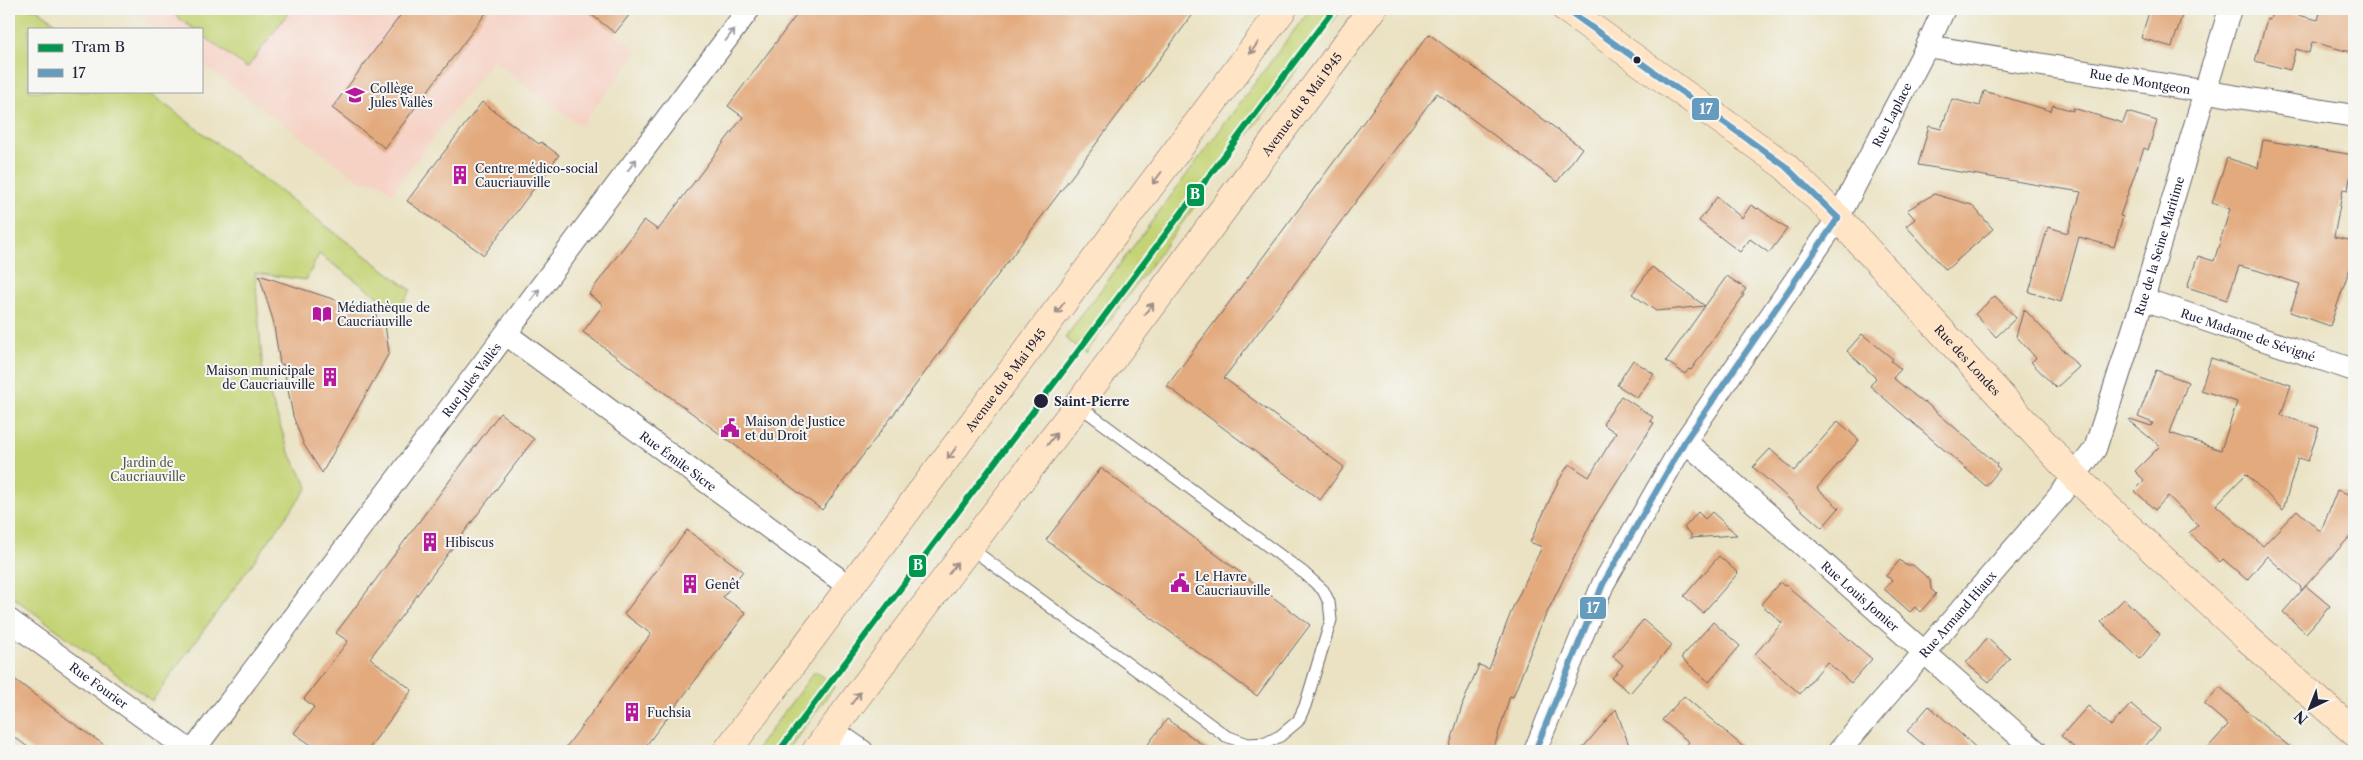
<svg xmlns="http://www.w3.org/2000/svg" width="2363" height="760" viewBox="0 0 2363 760" font-family="'Libre Caslon Text',serif">
	<style>
		.built { fill: #f6d2c5 }
		.green { fill: #c4d375; stroke: #737a58 }
		.building { fill: #e3aa7e }
		.lines { fill: none; stroke-linecap: round; stroke-linejoin: round }
		.lane-casing { stroke: #68656a; stroke-width: 13 }
		.street-casing { stroke: #68656a; stroke-width: 24 }
		.secondary-casing { stroke: #68656a; stroke-width: 29 }
		.lane { stroke: #fff; stroke-width: 11 }
		.street { stroke: #fff; stroke-width: 22 }
		.secondary { stroke: #ffe4c6; stroke-width: 28 }
		.bus-1-casing { stroke: #f6f6f2; stroke-width: 10 }
		.bus-1 { stroke: #659bbd; stroke-width: 6 }
		.tram-1-casing { stroke: #f6f6f2; stroke-width: 10 }
		.tram-1 { stroke: #00984e; stroke-width: 6 }
		.oneway { stroke: #9c9ca7 }
		.oneway2 { stroke: #9c8d87 }
		.bus-dot { fill: #22223b; stroke: #f6f6f2; stroke-width: 2 }
		.labels { text-anchor: middle; dominant-baseline: central; stroke-width: 4; stroke-linejoin: round; paint-order: stroke }
		.street-label { font-size: 12px; fill: #22223b; stroke: #f6f6f2 }
		.poi-label { font-size: 12px; fill: #22223b; stroke: #f6f6f2; text-anchor: start }
		.stop-label { font-size: 12px; font-weight: bold; fill: #22223b; stroke: #f6f6f2; text-anchor: start }
		.park-label { font-size: 12px; fill: #53574c; stroke: #f6f6f2 }
		.line-badge { stroke: #f6f6f2; stroke-width: 2 }
		.badge-label { font-size: 14px; text-anchor: middle; font-weight: bold; fill: #fff }
	</style>
	<rect width="100%" height="100%" fill="#f6f6f2"/>
	<filter id="ink" filterUnits="userSpaceOnUse"><feTurbulence type="fractalNoise" baseFrequency=".02" numOctaves="2"/><feDisplacementMap in="SourceGraphic" scale="10" xChannelSelector="R" yChannelSelector="G"/><feConvolveMatrix kernelMatrix="1 2 1 2 8 2 1 2 1" color-interpolation-filters="sRGB"/></filter>
	<filter id="wash" filterUnits="userSpaceOnUse"><feTurbulence type="fractalNoise" baseFrequency=".0096" numOctaves="4" result="noise"/><feDisplacementMap in="SourceGraphic" scale="20" xChannelSelector="R" yChannelSelector="G"/><feGaussianBlur stdDeviation="1.12" result="paint"/><feColorMatrix in="noise" values="0 0 0 0 0 0 0 0 0 0 0 0 0 0 0 0 0 1.4 0 .05"/><feComposite in="paint" operator="in"/></filter>
	<g filter="url(#wash)">
		<rect width="100%" height="100%" fill="#eae2c2"/>
		<path class="built" d="M129,9h505l-19,24 23,18 -57,75 -89,-66 -100,133 -13,-11 -19,-1 -159,-118v-34h-45z"/>
		<g class="green">
			<path d="M9,9h28l27,20h-35v62h118l264,199 -13,21 -79,-57 -13,26 -51,-7 8,101 26,78 19,35 -156,214 -143,-107z"/>
			<path d="M167,9h124l-44,59 -46,-34v-5h-7z"/>
			<path d="M1310,9h32l-257,344 -20,-15z"/>
			<path d="M815,671l20,15 -48,65h-32z"/>
		</g>
		<g id="blocks">
			<g class="building">
				<path d="M405,9h84l-104,139 -53,-40z"/>
				<path d="M584,9h50l-19,24z"/>
				<path d="M801,9h396l-375,501 -239,-178 20,-27 -14,-11 55,-74 14,10 85,-113 -15,-11z"/>
				<path d="M2150,9h34l-12,38 -31,-9z"/>
				<path d="M2273,9l45,11 3,-11h33v44l-42,-11 -3,11 -13,-4 -6,21 -35,-9 12,-42 3,1z"/>
				<path d="M1429,34l153,114 -25,34 -120,-89 -213,285 120,89 -24,33 -153,-114z"/>
				<path d="M1984,91l67,20 2,-6 20,6v-3l50,15 4,-11 30,9 -9,29 -4,-2 -24,68 3,1 -9,30 -35,-10 -18,65 -32,-10 19,-65 20,6 13,-41 -163,-27 11,-39 12,3 11,-30 28,7z"/>
				<path d="M482,102l57,42 2,-2 18,13 -75,100 -77,-54z"/>
				<path d="M2263,140l91,15 -6,35 -5,-1 -9,48 20,4v15l-24,70 -40,-14 10,-28 -44,-14 -17,-4 -12,34 -40,-13 11,-31 16,5 16,-52 -18,-6 15,-45 31,10z"/>
				<path d="M1934,194l38,11 21,24 -47,41 -40,-44 9,-7 -8,-9z"/>
				<path d="M1717,197l25,21 9,-13 6,4 1,-1 29,21 -18,24 -19,-14 -10,13 -41,-31z"/>
				<path d="M1652,267l53,39 22,-30 19,13 -4,5 2,1 -53,75 -2,-1 -4,5 -19,-13 39,-55 -49,5 -24,-17z"/>
				<path d="M259,275l117,38 1,12 8,-1 4,29 -67,120 -18,-28 -11,-29 -10,-52h-3l-7,-44z"/>
				<path d="M1995,296l21,22 -20,19 -21,-23z"/>
				<path d="M2024,309l55,58 -23,21 -25,-26 5,-4 -20,-22z"/>
				<path d="M1862,334l31,25 -2,2 10,8 -8,9 31,25 1,-1 72,62 -1,2 4,3 -14,17 -116,-100 6,-8 -29,-27z"/>
				<path d="M2211,358l80,27 -10,30 38,13 -11,33 -10,-3 -15,52 -37,-36 -30,31 47,41 34,-36 24,22 16,-42 17,6v36l-53,59v-4l-34,-31 -20,24 -24,-21 -3,3 -31,-29 9,-8 -30,-29 -13,14 -21,-20 10,-10 -9,-9 25,-25 -31,-25 1,-2 21,7 2,-3 -15,-6 18,-47 32,12 -18,51 51,17 16,-48 -36,-12z"/>
				<path d="M1633,360l21,14 -17,24 -20,-13z"/>
				<path d="M1621,396l32,21 -3,4 4,2 -61,96 -52,106 -28,72 -3,-1 -17,55h-45l15,-48 16,-38 10,4 24,-62 29,-60 -12,-5 28,-60 11,-18 20,13 27,-44 -13,-9z"/>
				<path d="M500,413l34,26 -164,219 42,32 -45,61h-47l-26,-18 20,-26 -10,-8 44,-58 -12,-8z"/>
				<path d="M1838,421l21,19 -42,48 22,20 -17,20 -69,-61 17,-18 24,22z"/>
				<path d="M1101,468l209,157 -53,71 -211,-156z"/>
				<path d="M1698,512l7,7 7,-7 25,23 -48,3 3,-3 -8,-7z"/>
				<path d="M687,530l56,41 -20,26 23,16 -104,138h-79l88,-117 -27,-20z"/>
				<path d="M1719,556l19,17 -35,40 -19,-17z"/>
				<path d="M1900,560l5,5h8l17,15 1,9 5,5 -16,18 -5,-5 -5,5 -26,-23 8,-9 -6,-4z"/>
				<path d="M1780,582l4,4 2,-1 86,74 -21,24 -24,-21 -27,32 -45,-40 27,-31 -21,-19z"/>
				<path d="M2306,586l24,20 -24,27 -23,-21z"/>
				<path d="M2124,599l36,35 -20,25 -39,-37z"/>
				<path d="M1643,620l29,25 -42,48 -18,-15 11,-13 -10,-9z"/>
				<path d="M1713,622l27,24 -31,36 -28,-24z"/>
				<path d="M1987,638l23,20 -21,24 -23,-19z"/>
				<path d="M9,675l61,46 43,30h-80l-24,-18z"/>
				<path d="M2220,687l44,39 31,25h-90l23,-26 -24,-21z"/>
				<path d="M1684,696l64,55h-67l8,-9 -27,-22z"/>
				<path d="M2131,704l29,25 -19,22h-63l-17,-15 27,-30 23,20z"/>
				<path d="M1929,706l26,23 25,22h-49l-24,-20z"/>
				<path d="M1616,709l15,42h-51z"/>
				<path d="M1167,719l44,32h-68z"/>
			</g>
		</g>
	</g>
	<g filter="url(#ink)">
		<use href="#blocks" fill-opacity="0" stroke="#68656a" stroke-width="1"/>
		<g class="lines">
			<g class="lane-casing">
				<path id="lane" d="M969,547l257,189 22,8 18,-1 14,-7 18,-15 7,-15 26,-86 -2,-18 -6,-12 -19,-17 -226,-168"/>
			</g>
			<g class="street-casing">
				<g id="street">
					<path id="s1" d="M1927,46l427,70"/>
					<path id="s2" d="M2143,299l211,71"/>
					<path id="s3" d="M506,334l345,254"/>
					<path id="s4" d="M1685,441l351,310"/>
					<path id="s5" d="M9,620l181,131"/>
					<path d="M832,730l30,21"/>
					<path id="s6" d="M193,751l556,-742"/>
					<path id="s7" d="M1535,751l68,-167 82,-143 153,-223 89,-172 17,-37"/>
					<path id="s8" d="M1839,751l217,-251 39,-51 48,-150 87,-290"/>
				</g>
			</g>
			<g class="secondary-casing">
				<g id="secondary">
					<path id="s9" d="M1566,9l219,157 53,52 237,259 172,161 107,94"/>
					<path id="s10" d="M727,751l556,-742"/>
					<path id="s11" d="M816,751l132,-176 130,-170 294,-396"/>
				</g>
			</g>
			<use href="#lane" class="lane"/>
			<use href="#street" class="street"/>
			<use href="#secondary" class="secondary"/>
			<g class="bus-1-casing">
				<g id="bus-1">
					<path d="M1566,9l219,157 53,52"/>
					<path d="M1535,751l68,-167 82,-143 153,-223"/>
				</g>
			</g>
			<use href="#bus-1" class="bus-1"/>
			<g class="tram-1-casing">
				<path id="tram-1" d="M779,751l555,-742"/>
			</g>
			<use href="#tram-1" class="tram-1"/>
		</g>
		<defs><path id="oneway-shaft" d="M-6 0H5M1.5-3L5.5 0L1.5 3" fill="none" stroke-width="1.6" stroke-linecap="round" stroke-linejoin="round" transform="scale(1.25)"/></defs>
		<g class="oneway">
			<use href="#oneway-shaft" transform="translate(730 35) rotate(-53)"/>
			<use href="#oneway-shaft" transform="translate(632 165) rotate(-53)"/>
			<use href="#oneway-shaft" transform="translate(535 295) rotate(-53)"/>
		</g>
		<g class="oneway2">
			<use href="#oneway-shaft" transform="translate(1254 48) rotate(127)"/>
			<use href="#oneway-shaft" transform="translate(1157 178) rotate(127)"/>
			<use href="#oneway-shaft" transform="translate(1060 308) rotate(127)"/>
			<use href="#oneway-shaft" transform="translate(1149 309) rotate(-53)"/>
			<use href="#oneway-shaft" transform="translate(1052 439) rotate(-52)"/>
			<use href="#oneway-shaft" transform="translate(952 453) rotate(127)"/>
			<use href="#oneway-shaft" transform="translate(953 568) rotate(-53)"/>
			<use href="#oneway-shaft" transform="translate(856 698) rotate(-53)"/>
		</g>
	</g>
	<defs>
		<g id="school-bare" transform="scale(1.5)"><path d="M0-5L7-2L0 1L-7-2ZM-4 1L0 2.5L4 1V4Q0 6-4 4Z" fill="#b5179e" stroke="#f6f6f2" stroke-width="2.5" paint-order="stroke"/></g>
		<g id="building-bare" transform="scale(1.5)"><path d="M-4-6H4V6H1V3H-1V6H-4ZM-2.5-4.3h1.7v1.8h-1.7ZM.8-4.3h1.7v1.8H.8ZM-2.5-1h1.7V.8h-1.7ZM.8-1h1.7V.8H.8Z" fill="#b5179e" stroke="#f6f6f2" stroke-width="2.5" paint-order="stroke"/></g>
		<g id="library-bare" transform="scale(1.5)"><path d="M-6-4Q-3-5.5-.7-3.5V5Q-3 3-6 4ZM6-4Q3-5.5 .7-3.5V5Q3 3 6 4Z" fill="#b5179e" stroke="#f6f6f2" stroke-width="2.5" paint-order="stroke"/></g>
		<g id="civic-bare" transform="scale(1.5)"><path d="M-.6-6.5H3V-4.5H.6V-3L4-1V1h2V6H-6V1h2V-1L-.6-3ZM-1.2 2.5V6h2.4V2.5Z" fill="#b5179e" stroke="#f6f6f2" stroke-width="2.5" paint-order="stroke"/></g>
	</defs>
	<g fill-rule="evenodd">
		<use href="#school-bare" x="355" y="95"/>
		<use href="#building-bare" x="460" y="175"/>
		<use href="#library-bare" x="322" y="314"/>
		<use href="#building-bare" x="330" y="377"/>
		<use href="#civic-bare" x="730" y="428"/>
		<use href="#building-bare" x="430" y="542"/>
		<use href="#civic-bare" x="1180" y="583"/>
		<use href="#building-bare" x="690" y="584"/>
		<use href="#building-bare" x="632" y="712"/>
	</g>
	<g class="bus-dot">
		<circle cx="1637" cy="60" r="4.5"/>
		<circle cx="1041" cy="401" r="8"/>
	</g>
	<g class="labels">
		<g class="street-label">
			<text stroke="none"><textPath href="#s1" startOffset="216">Rue de Montgeon</textPath></text>
			<text stroke="none"><textPath href="#s11" startOffset="809">Avenue du 8 Mai 1945</textPath></text>
			<text stroke="none"><textPath href="#s7" startOffset="732">Rue Laplace</textPath></text>
			<text stroke="none"><textPath href="#s8" startOffset="609">Rue de la Seine Maritime</textPath></text>
			<text stroke="none"><textPath href="#s2" startOffset="111">Rue Madame de Sévigné</textPath></text>
			<text stroke="none"><textPath href="#s9" startOffset="536">Rue des Londes</textPath></text>
			<text stroke="none"><textPath href="#s6" startOffset="464">Rue Jules Vallès</textPath></text>
			<text stroke="none"><textPath href="#s10" startOffset="464">Avenue du 8 Mai 1945</textPath></text>
			<text stroke="none"><textPath href="#s3" startOffset="214">Rue Émile Sicre</textPath></text>
			<text stroke="none"><textPath href="#s4" startOffset="234">Rue Louis Jomier</textPath></text>
			<text stroke="none"><textPath href="#s8" startOffset="181">Rue Armand Hiaux</textPath></text>
			<text stroke="none"><textPath href="#s5" startOffset="111">Rue Fourier</textPath></text>
		</g>
		<g class="poi-label">
			<text x="370" y="88">Collège<tspan x="370" dy="14">Jules Vallès</tspan></text>
			<text x="475" y="168">Centre médico-social<tspan x="475" dy="14">Caucriauville</tspan></text>
			<text x="337" y="307">Médiathèque de<tspan x="337" dy="14">Caucriauville</tspan></text>
			<text x="315" y="370" text-anchor="end">Maison municipale<tspan x="315" dy="14">de Caucriauville</tspan></text>
			<text x="745" y="421">Maison de Justice<tspan x="745" dy="14">et du Droit</tspan></text>
			<text x="445" y="542">Hibiscus</text>
			<text x="1195" y="576">Le Havre<tspan x="1195" dy="14">Caucriauville</tspan></text>
			<text x="705" y="584">Genêt</text>
			<text x="647" y="712">Fuchsia</text>
		</g>
		<g class="stop-label">
			<text x="1054" y="401">Saint-Pierre</text>
		</g>
		<g class="park-label">
			<text x="148" y="462">Jardin de<tspan x="148" dy="14">Caucriauville</tspan></text>
		</g>
	</g>
	<g class="line-badge">
		<rect x="1691" y="97" width="29" height="24" rx="5" fill="#659bbd"/>
		<rect x="1186" y="183" width="19" height="24" rx="5" fill="#00984e"/>
		<rect x="908" y="554" width="19" height="24" rx="5" fill="#00984e"/>
		<rect x="1579" y="596" width="28" height="24" rx="5" fill="#659bbd"/>
	</g>
	<g class="badge-label">
		<text x="1706" y="114">17</text>
		<text x="1195" y="199">B</text>
		<text x="918" y="570">B</text>
		<text x="1593" y="613">17</text>
	</g>
	<rect width="2363" height="760" fill="none" stroke="#f6f6f2" stroke-width="30"/>
	<rect x="28" y="28" width="175" height="65" fill="#f6f6f2" stroke="#a1a1a9"/>
	<rect x="38" y="44" width="25" height="8" fill="#00984e" stroke="#a1a1a9"/>
	<text x="72" y="52" font-size="15" fill="#22223b">Tram B</text>
	<rect x="38" y="69" width="25" height="8" fill="#659bbd" stroke="#a1a1a9"/>
	<text x="72" y="78" font-size="15" fill="#22223b">17</text>
	<g transform="translate(2310 708) rotate(223)" stroke="#f6f6f2" stroke-width="4" paint-order="stroke">
	<path d="M0-4L9 19L0 12L-9 19Z" fill="#22223b"/>
	<text y="-8" font-size="14" font-weight="bold" text-anchor="middle" fill="#22223b">N</text>
	</g>
</svg>
